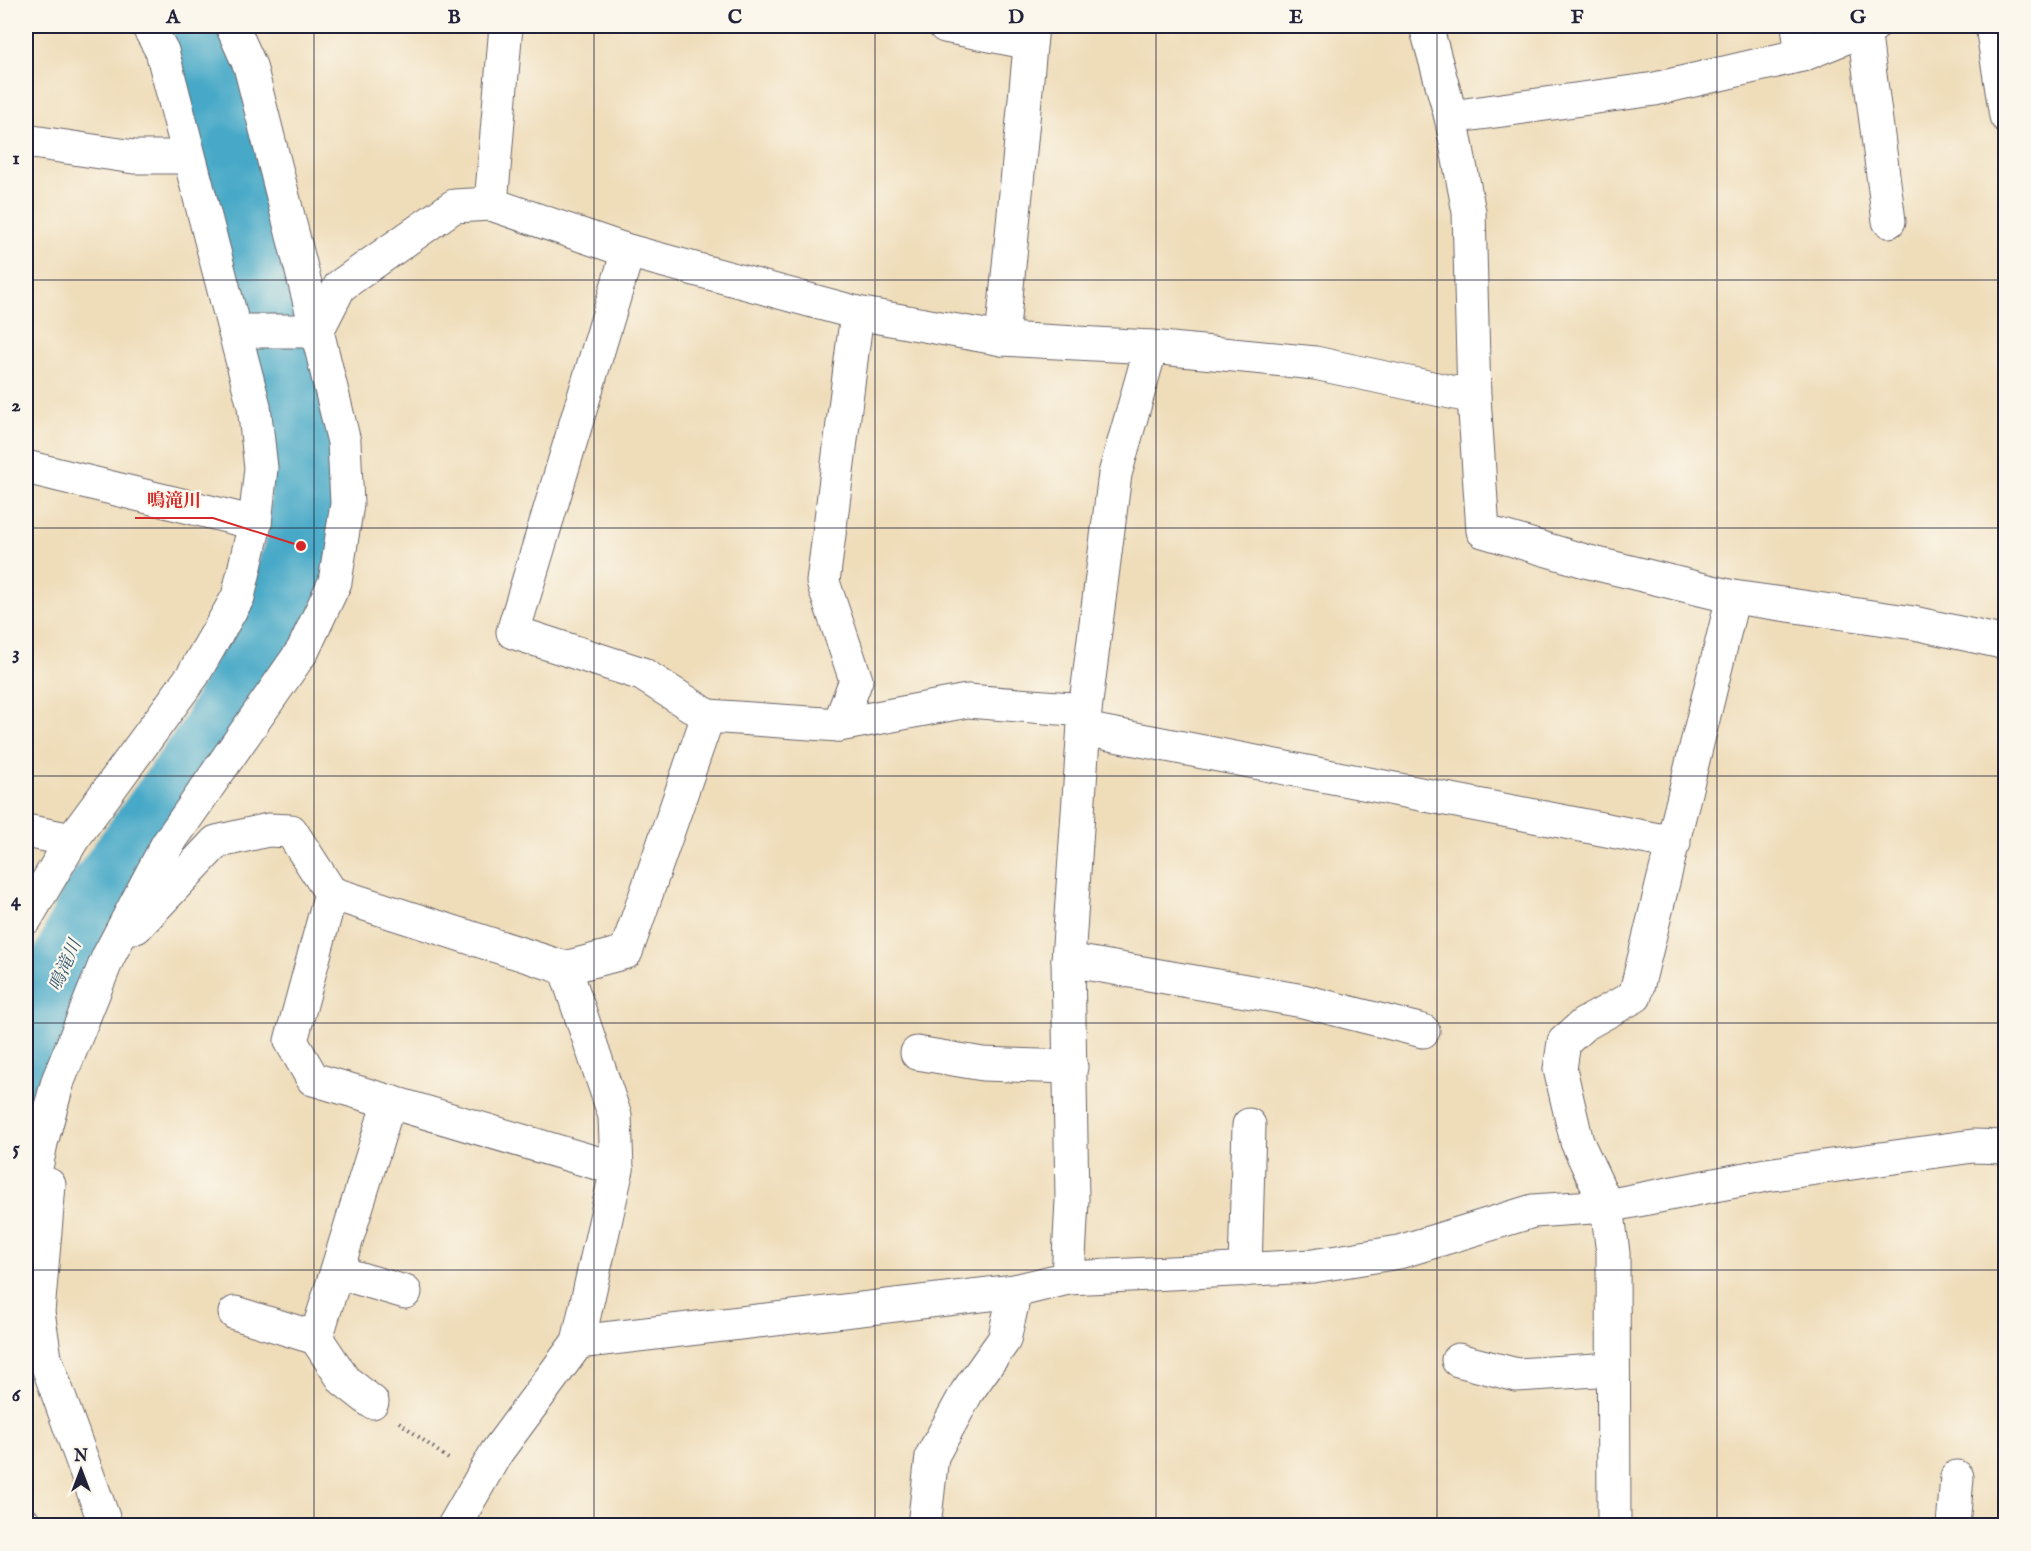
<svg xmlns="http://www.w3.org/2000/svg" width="2031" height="1551" viewBox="0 0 2031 1551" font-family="'IM FELL English','Noto Serif JP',serif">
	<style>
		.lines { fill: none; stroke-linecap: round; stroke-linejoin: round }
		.river { stroke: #47a9c7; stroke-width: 70 }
		.minor-casing { stroke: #6a6367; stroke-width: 35 }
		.path { stroke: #6a6367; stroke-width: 4; stroke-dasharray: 1.5 4.5; stroke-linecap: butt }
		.minor { stroke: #fff; stroke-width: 33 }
		.grid { fill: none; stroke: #22223b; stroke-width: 1.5; stroke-opacity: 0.55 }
		.labels { text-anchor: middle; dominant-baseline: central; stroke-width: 4.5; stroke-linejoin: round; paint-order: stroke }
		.water-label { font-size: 18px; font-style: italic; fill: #315873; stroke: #fbf7ec }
		.leader { fill: none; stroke: #d62828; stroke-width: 2 }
		.callout-dot { fill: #d62828; stroke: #fbf7ec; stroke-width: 2 }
		.callout-label { font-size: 18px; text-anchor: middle; font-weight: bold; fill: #d62828; stroke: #fbf7ec; stroke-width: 4.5; stroke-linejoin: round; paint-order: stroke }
		.neatline { fill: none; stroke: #22223b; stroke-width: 2 }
		.grid-label { font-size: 20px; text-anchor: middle; font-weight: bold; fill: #22223b }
	</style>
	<rect width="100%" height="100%" fill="#fbf7ec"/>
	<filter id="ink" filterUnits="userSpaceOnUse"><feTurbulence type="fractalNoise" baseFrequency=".0167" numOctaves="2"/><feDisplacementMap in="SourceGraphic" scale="12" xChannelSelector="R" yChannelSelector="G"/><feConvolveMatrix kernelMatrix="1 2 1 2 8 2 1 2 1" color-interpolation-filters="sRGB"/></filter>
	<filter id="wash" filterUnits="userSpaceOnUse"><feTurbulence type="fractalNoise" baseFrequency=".008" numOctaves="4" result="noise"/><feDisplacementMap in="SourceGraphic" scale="24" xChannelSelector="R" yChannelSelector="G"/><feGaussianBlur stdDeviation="1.35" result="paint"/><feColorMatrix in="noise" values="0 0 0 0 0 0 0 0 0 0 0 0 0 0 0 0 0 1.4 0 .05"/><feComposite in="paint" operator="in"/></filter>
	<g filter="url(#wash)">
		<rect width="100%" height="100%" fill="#efddba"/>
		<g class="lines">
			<path class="river" d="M26,1080l18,-67 49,-108 118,-164 47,-90 43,-105 5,-61 -15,-107 -64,-233 -41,-119"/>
		</g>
	</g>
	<g filter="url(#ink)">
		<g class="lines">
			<g class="minor-casing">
				<g id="minor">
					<path d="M232,26l18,40 67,265h-80"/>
					<path d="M945,26l85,17"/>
					<path d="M1426,26l25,91 18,95 5,185 9,134 102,30 148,36 181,26 92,20"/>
					<path d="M1798,26l4,29"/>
					<path d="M1992,26l14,90"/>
					<path d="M1864,29l25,192"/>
					<path d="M1451,117l204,-28 147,-34 71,-29"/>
					<path d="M26,141l108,16h54"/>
					<path d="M491,204l15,-178"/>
					<path d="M628,251l-115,381 129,42 66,42"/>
					<path d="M1002,339l30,-313"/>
					<path d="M26,467l229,56"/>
					<path d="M839,725l128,-24 118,9"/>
					<path d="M1084,729l590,114"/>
					<path d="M26,831l46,9"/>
					<path d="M331,893l234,75 50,148 2,53"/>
					<path d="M26,918l46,-78 121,-165 45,-78 17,-74 6,-55 -7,-62 -92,-355 -14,-25"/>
					<path d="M136,927l80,-85 52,-12 23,1 40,62 -40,148 22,38 304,90 -39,173"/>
					<path d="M1068,960l235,41 120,30"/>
					<path d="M565,968l61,-16 82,-236 131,9 17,-45 -33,-98 34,-269"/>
					<path d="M917,1053l66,11 88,3"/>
					<path d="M49,1185l-11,127 7,46 61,168"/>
					<path d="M26,1218l15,-75 17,-62 50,-124 59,-112 136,-195 32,-68 12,-78 -3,-62 -27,-111 23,-45 114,-80 37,-2 137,47 229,62 145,26 149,8 164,16 159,34"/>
					<path d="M1245,1270l4,-145"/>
					<path d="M337,1272l68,20"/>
					<path d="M1068,1278l4,-78 -4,-240 17,-250 30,-236 36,-127"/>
					<path d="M235,1313l81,25"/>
					<path d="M1458,1360l59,15 95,-6"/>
					<path d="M372,1402l-28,-22 -28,-42 73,-236"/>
					<path d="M26,1525l1,1"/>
					<path d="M454,1526l42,-73 82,-111 437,-51 53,-13 245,-12 86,-14 134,-41 74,-5 159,-31 207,-29 33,1"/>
					<path d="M924,1526l8,-70 35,-64 37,-52 11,-49"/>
					<path d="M1614,1526l-1,-273 -6,-47 -30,-64 -17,-73 4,-27 19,-17 52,-29 98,-399"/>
					<path d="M1953,1526l4,-49"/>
				</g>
			</g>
			<path class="path" d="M399,1422l52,39"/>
			<use href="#minor" class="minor"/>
		</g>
	</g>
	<path class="grid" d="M314,26v1500M594,26v1500M875,26v1500M1156,26v1500M1437,26v1500M1717,26v1500M26,280h1980M26,528h1980M26,776h1980M26,1023h1980M26,1270h1980"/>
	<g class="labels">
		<g class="water-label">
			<text transform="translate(66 966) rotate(-66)">鳴滝川</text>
		</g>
	</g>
	<path class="leader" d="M301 546L213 518H135"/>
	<circle class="callout-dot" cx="301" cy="546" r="6"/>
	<g class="callout-label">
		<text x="174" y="506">鳴滝川</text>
	</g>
	<rect width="2031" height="1551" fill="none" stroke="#fbf7ec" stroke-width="66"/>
	<g transform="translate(81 1470)" stroke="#fbf7ec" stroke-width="4.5" paint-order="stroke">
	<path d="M0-4.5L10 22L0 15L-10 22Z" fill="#22223b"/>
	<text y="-9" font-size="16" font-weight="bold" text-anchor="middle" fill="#22223b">N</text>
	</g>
	<rect x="33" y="33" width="1965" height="1485" class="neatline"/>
	<g class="grid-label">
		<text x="173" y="23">A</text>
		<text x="454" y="23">B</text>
		<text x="735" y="23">C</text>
		<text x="1016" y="23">D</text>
		<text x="1296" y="23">E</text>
		<text x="1577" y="23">F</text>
		<text x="1858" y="23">G</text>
		<text x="16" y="164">1</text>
		<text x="16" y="411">2</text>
		<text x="16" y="659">3</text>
		<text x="16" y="906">4</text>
		<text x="16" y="1154">5</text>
		<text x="16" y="1401">6</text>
	</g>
</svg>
